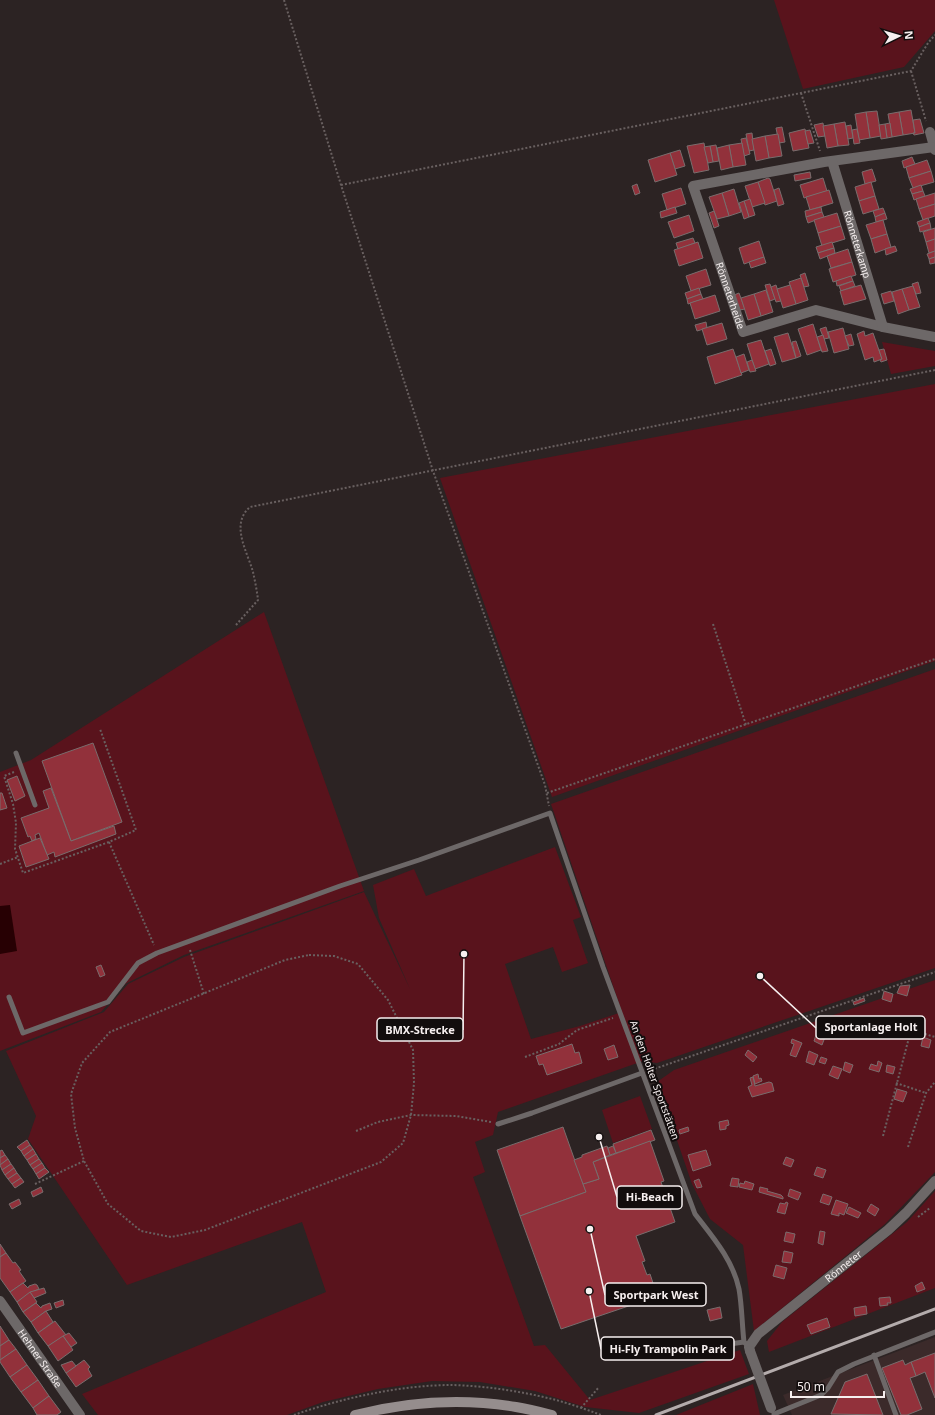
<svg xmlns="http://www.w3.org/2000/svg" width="935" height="1415" viewBox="0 0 935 1415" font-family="'Noto Sans',sans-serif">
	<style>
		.built { fill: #3b2a2a }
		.green { fill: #59131c }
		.water { fill: #270003 }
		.building { fill: #92313b; stroke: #796d6d }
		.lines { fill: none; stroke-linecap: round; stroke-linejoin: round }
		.path { stroke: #696060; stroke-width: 2; stroke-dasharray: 2 2; stroke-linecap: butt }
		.lane { stroke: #6d6868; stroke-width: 5 }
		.street { stroke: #6d6868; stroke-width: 10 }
		.secondary { stroke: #958d8d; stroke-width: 10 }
		.rail { stroke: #b4acac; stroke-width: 3 }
		.street-bridge { stroke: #6d6868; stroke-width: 10 }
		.labels { text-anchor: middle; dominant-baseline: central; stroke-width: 4; stroke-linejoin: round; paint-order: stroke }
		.street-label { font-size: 10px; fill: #f6efef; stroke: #120d0d }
		.leader { fill: none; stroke: #f6efef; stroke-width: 1.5 }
		.callout-dot { fill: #f6efef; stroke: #120d0d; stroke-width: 1.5 }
		.callout { fill: #120d0d; stroke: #f6efef; stroke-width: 1.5 }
		.callout-label { font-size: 11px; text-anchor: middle; font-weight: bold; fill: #f6efef }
	</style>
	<rect width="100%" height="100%" fill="#2c2323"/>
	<path class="built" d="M935,1337v78h-143l-9,-20z"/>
	<g class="green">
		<path d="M774,0h161v31l-31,36 -101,22z"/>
		<path d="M882,342l53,9v15l-44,8z"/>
		<path d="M935,384v277l-383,136 -112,-319z"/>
		<path d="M264,612l100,279 -180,64 -59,29 -24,28 -101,39v-279l31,-12z"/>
		<path d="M935,669v299l-278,95 -14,-2 -145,51 -5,23 -18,7 10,30 -12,5 61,169 11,-1 45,55 150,-50 9,24 -110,39 -54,-6 -50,-16 -55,-9 -48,-1 -54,8 -55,13 -36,13h-189l-16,-21 244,-102 -24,-70 -175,63 -99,-146 8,-23 -30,-65 98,-39 24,-28 56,-27 180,-65 46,97 -31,-71 -6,-33 41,-16 12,27 129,-49 26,70 -8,3 15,43 -26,9 -9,-25 -48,17 26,75 49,-13 42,-14 -71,-208z"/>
		<path d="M935,980v192l-50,52 -131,107 -11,-86 -33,-26 -18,-35 -35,-102 17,-12z"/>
		<path d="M640,1096l12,33 -39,14 -11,-33z"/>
		<path d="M935,1191v97l-166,64 -2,-11 15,-19 125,-100z"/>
		<path d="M753,1384l7,31h-84z"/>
	</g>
	<path class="water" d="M10,905l7,46 -17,3v-48z"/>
	<g class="building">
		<path d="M911,110l4,23 -12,2 -4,-23z"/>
		<path d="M877,111l4,25 -11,2 -4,-26z"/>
		<path d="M866,112l4,26 -11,2 -4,-26z"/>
		<path d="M899,112l4,23 -11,2 -4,-23z"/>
		<path d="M920,119l4,14 -10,2 -1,-2h2l-2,-13z"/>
		<path d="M845,122l4,23 -11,1 -4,-22z"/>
		<path d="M823,123l2,13 -7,1 -4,-12z"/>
		<path d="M890,123l2,14 -5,1 -2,-14z"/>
		<path d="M834,124l4,22 -11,2 -4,-22z"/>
		<path d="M885,124l2,14 -6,1 -2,-14z"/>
		<path d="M851,125l2,13 -5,1 -2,-13z"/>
		<path d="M782,127l3,15 -6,1 -3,-15z"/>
		<path d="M805,129l4,19 -16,3 -4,-18z"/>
		<path d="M857,129l3,14 -6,1 -2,-14z"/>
		<path d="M810,130l4,13 -6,1 -3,-13z"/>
		<path d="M752,133l2,17 -5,1 -3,-17z"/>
		<path d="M778,134l4,22 -13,2 -4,-22z"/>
		<path d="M765,136l4,22 -13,3 -4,-22z"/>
		<path d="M746,138l4,16 -6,2 -3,-17z"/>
		<path d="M704,143l5,27 -15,3 -7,-27z"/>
		<path d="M742,143l4,22 -13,2 -4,-22z"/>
		<path d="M716,145l3,16 -6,1 -3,-16z"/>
		<path d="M729,145l4,22 -12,3 -4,-22z"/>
		<path d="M710,146l3,16 -5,1 -4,-16z"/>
		<path d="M680,150l5,16 -10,3 -5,-16z"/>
		<path d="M670,153l7,22 -22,7 -7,-22z"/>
		<path d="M912,157l3,7 -11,4 -2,-7z"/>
		<path d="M927,160l4,11 -22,7 -3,-11z"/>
		<path d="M872,169l4,12 -11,3 -3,-12z"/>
		<path d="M931,171l3,11 -21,6 -4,-10z"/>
		<path d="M810,172l1,6 -16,3 -1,-6z"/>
		<path d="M768,178l2,1 7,22 -12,4 -7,-23z"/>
		<path d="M823,178l4,13 -23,7 -4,-13z"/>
		<path d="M758,182l7,21 -13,4 -7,-21z"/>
		<path d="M871,182l4,14 -16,5 -4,-14z"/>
		<path d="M637,184l3,9 -5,2 -3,-9z"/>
		<path d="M921,185l2,6 -11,3 -2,-5z"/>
		<path d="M681,188l5,16 -19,6 -5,-16z"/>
		<path d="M779,188l5,16 -6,2 -4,-16z"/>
		<path d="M734,189l7,23 -12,4 -7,-23z"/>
		<path d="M829,190l4,13 -23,7 -4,-13z"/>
		<path d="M923,191l2,5 -11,4 -2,-6z"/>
		<path d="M722,193l7,23 -12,3 -8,-22z"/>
		<path d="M935,193v11l-16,5 -3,-10z"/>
		<path d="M875,196l4,13 -16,5 -4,-13z"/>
		<path d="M750,199l5,16 -6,2 -5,-16z"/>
		<path d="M744,201l5,16 -5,2 -5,-16z"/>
		<path d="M935,204v12l-12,4 -4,-11z"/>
		<path d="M675,207l2,6 -16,5 -1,-6z"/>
		<path d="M821,207l1,5 -16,5 -1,-6z"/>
		<path d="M883,208l2,5 -10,4 -2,-6z"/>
		<path d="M714,211l5,15 -5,2 -5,-15z"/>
		<path d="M822,212l2,5 -16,6 -2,-6z"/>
		<path d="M837,213l4,13 -23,7 -4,-13z"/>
		<path d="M885,213l2,6 -11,3 -1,-5z"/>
		<path d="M689,215l5,16 -20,7 -6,-16z"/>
		<path d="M928,218l2,5 -11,4 -2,-5z"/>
		<path d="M883,220l4,14 -16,5 -5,-14z"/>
		<path d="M930,223l1,6 -11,3 -1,-5z"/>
		<path d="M841,226l4,13 -23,7 -4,-13z"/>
		<path d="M935,228v11l-9,3 -3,-10z"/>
		<path d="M887,234l4,13 -16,6 -4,-14z"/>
		<path d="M693,238l2,5 -17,6 -2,-6z"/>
		<path d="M935,239v12l-6,2 -3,-11z"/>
		<path d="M759,241l5,16 -20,7 -5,-16z"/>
		<path d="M698,242l5,16 -24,8 -5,-16z"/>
		<path d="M832,242l2,6 -16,5 -2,-6z"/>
		<path d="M895,246l2,5 -11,4 -1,-6z"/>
		<path d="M834,248l1,5 -15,6 -2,-6z"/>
		<path d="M848,249l4,13 -21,6 -4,-12z"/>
		<path d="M935,251v6l-6,2 -2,-5z"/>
		<path d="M764,257l2,6 -15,5 -2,-6z"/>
		<path d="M935,257v6l-5,1 -1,-5z"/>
		<path d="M852,262l4,13 -23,7 -4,-13z"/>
		<path d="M706,269l5,16 -20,6 -5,-15z"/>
		<path d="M805,273l4,13 -5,1 -4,-12z"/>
		<path d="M851,276l2,5 -16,5 -1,-5z"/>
		<path d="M801,278l7,22 -12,4 -7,-22z"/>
		<path d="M853,281l2,5 -14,5 -2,-5z"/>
		<path d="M918,282l3,11 -5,1 -4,-10z"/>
		<path d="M770,284l5,15 -5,2 -5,-16z"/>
		<path d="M776,285l5,16 -5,1 -5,-15z"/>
		<path d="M790,285l6,19 -13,4 -6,-19z"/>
		<path d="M861,285l5,14 -22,6 -4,-14z"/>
		<path d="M913,286l7,21 -11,3 -7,-21z"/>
		<path d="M699,288l2,6 -14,5 -2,-6z"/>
		<path d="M902,289l7,21 -11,4 -6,-22z"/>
		<path d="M766,290l7,22 -12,4 -7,-22z"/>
		<path d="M891,291l3,10 -10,3 -3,-10z"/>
		<path d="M739,293l6,16 -5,1 -6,-15z"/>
		<path d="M701,294l2,5 -15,5 -1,-5z"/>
		<path d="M754,294l7,22 -13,4 -7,-22z"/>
		<path d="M715,295l5,16 -25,8 -5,-16z"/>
		<path d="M706,322l1,6 -10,3 -2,-6z"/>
		<path d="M722,323l5,16 -20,6 -5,-16z"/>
		<path d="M813,324l8,26 -14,5 -9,-26z"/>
		<path d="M826,327l3,11 -5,1 -4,-10z"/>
		<path d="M843,328l6,21 -15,4 -6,-21z"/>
		<path d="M864,331l1,5 8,-3 9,26 -8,3 -1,-5 -8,3 -8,-26z"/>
		<path d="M788,333l8,25 -14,4 -8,-25z"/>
		<path d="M851,334l3,11 -5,1 -4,-10z"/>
		<path d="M823,335l5,16 -6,1 -5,-15z"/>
		<path d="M761,340l8,24 -14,5 -8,-25z"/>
		<path d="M796,341l5,15 -5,2 -4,-16z"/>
		<path d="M733,349l9,26 -27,9 -8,-27z"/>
		<path d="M771,349l5,15 -6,2 -5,-15z"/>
		<path d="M884,349l3,11 -6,2 -1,-2 2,-1 -3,-9z"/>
		<path d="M744,354l5,16 -8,3 -5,-16z"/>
		<path d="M752,360l4,11 -6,1 -3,-10z"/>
		<path d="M93,743l29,79 -51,19 -29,-80z"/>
		<path d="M17,776l8,20 -10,5 -8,-21z"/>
		<path d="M51,788l20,53 43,-15 2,8 -61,23 -1,-5 -7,3 -8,-22 -4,2 1,4 -4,2 -2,-5 -2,1 -7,-19 28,-10 -6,-17z"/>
		<path d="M0,793h2l5,15 -7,2z"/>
		<path d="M40,838l9,21 -23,8 -7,-21z"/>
		<path d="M101,965l4,10 -5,2 -4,-10z"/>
		<path d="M910,985l-3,11 -10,-3 3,-7z"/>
		<path d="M884,991l9,3 -2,8 -9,-3z"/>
		<path d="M864,998l1,3 -11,4 -1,-3z"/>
		<path d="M816,1035l7,3 1,-1h1l-3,8 -8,-4z"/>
		<path d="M923,1037l8,3 -2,8 -8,-2z"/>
		<path d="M792,1039l10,4 -6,14 -6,-2 4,-11 -3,-1z"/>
		<path d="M572,1044l3,9 4,-1 3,11 -35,12 -4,-11 -4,1 -3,-9z"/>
		<path d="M614,1045l4,12 -10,3 -4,-11z"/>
		<path d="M748,1050l9,7 -4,5 -8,-7z"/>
		<path d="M809,1051l9,4 -4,10 -8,-3z"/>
		<path d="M821,1057l6,2 -2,5 -6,-2z"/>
		<path d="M878,1061l4,2 -3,9 -10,-3 2,-5 6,2z"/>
		<path d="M845,1062l8,3 -3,8 -7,-3z"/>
		<path d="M887,1065l8,2 -2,7 -7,-2z"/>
		<path d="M833,1066l9,3 -4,10 -9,-4z"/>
		<path d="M758,1074l1,5 2,-1 1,3 -7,3 -2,-8z"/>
		<path d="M753,1077l2,9 14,-4 3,1 2,8 -22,6 -4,-10 4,-2 -2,-7z"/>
		<path d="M897,1089l10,3 -4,10 -9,-3z"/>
		<path d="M728,1120l1,5 -3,1v3l-6,1 -1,-8z"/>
		<path d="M563,1127l23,65 -66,24 -23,-66z"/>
		<path d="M688,1127l1,4 -9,3 -1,-4z"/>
		<path d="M651,1130l4,10 -39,13 -3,-9z"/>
		<path d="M27,1140l3,5 -9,6 -4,-4z"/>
		<path d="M650,1141l14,40 -3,1 14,40 -39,14 9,25 -3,1 5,13 3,-1 4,12 -3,1 4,10 -94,32 -41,-113 66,-24 -3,-8 16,-5 -6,-17z"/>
		<path d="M30,1145l3,4 -9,7 -3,-5z"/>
		<path d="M607,1146l3,9 -17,7 6,17 -16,5 -9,-24 8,-3v-2z"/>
		<path d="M613,1146l3,7 -6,2 -2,-7z"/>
		<path d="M33,1149l3,5 -9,6 -3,-4z"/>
		<path d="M2,1150l3,5 -5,3v-7z"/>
		<path d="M706,1150l5,15 -18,6 -5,-16z"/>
		<path d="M36,1154l3,5 -9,6 -3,-5z"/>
		<path d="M5,1155l3,4 -8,6v-7z"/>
		<path d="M786,1157l8,3 -3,7 -8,-3z"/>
		<path d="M8,1159l3,5 -9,6 -2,-5z"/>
		<path d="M39,1159l3,4 -9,6 -3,-4z"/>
		<path d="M42,1163l3,5 -9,6 -3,-5z"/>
		<path d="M11,1164l3,4 -9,7 -3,-5z"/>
		<path d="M817,1167l9,3 -3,8 -9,-3z"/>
		<path d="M14,1168l3,5 -9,6 -3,-4z"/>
		<path d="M45,1168l4,4 -10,7 -3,-5z"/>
		<path d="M17,1173l4,5 -9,6 -4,-5z"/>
		<path d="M21,1178l3,4 -9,6 -3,-4z"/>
		<path d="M732,1178l7,1 -1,8 -8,-1z"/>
		<path d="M699,1179l3,8 -5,1 -3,-7z"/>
		<path d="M745,1181l9,3 -2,6 -13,-3 1,-4 4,1z"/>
		<path d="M41,1187l2,5 -10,5 -2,-5z"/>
		<path d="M760,1187l8,2 -1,2 14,4 2,2v2l-24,-7z"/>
		<path d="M790,1189l11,4 -3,7 -10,-4z"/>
		<path d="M823,1194l9,3 -3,8 -9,-3z"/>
		<path d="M19,1199l2,5 -9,5 -3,-5z"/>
		<path d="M836,1200l12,4 -4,11 -5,-2v3l-8,-2z"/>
		<path d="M786,1202l2,1 -3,11 -8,-2 3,-9 5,1z"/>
		<path d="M871,1204l8,5 -4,7 -8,-5z"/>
		<path d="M849,1207l12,6 -3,5 -12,-5z"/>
		<path d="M820,1231l5,1 -2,13 -5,-2z"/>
		<path d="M786,1232l9,2 -2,9 -9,-2z"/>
		<path d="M0,1244l6,9 -6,4z"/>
		<path d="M784,1251l9,2 -2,10 -9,-1z"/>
		<path d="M6,1253l7,10 2,-1 6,8 -2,1 7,10 -16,11 -10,-14v-21z"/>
		<path d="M776,1265l11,3 -3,11 -11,-3z"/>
		<path d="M922,1282l3,7 -8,3 -2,-6z"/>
		<path d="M23,1283l5,5 1,-2 6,-2 2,1 2,4 -7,3 -15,10 -7,-10z"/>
		<path d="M44,1288l2,5 -12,5 -4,-6z"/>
		<path d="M30,1292l7,10 -14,10 -6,-10z"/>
		<path d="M890,1297l1,6h-4l1,2 -8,1 -1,-8z"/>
		<path d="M63,1300l1,5 -8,3 -2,-5z"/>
		<path d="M36,1303l5,5 1,-2 8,-3 2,6 -6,2 -15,11 -8,-10z"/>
		<path d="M866,1306l1,8 -12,2 -1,-8z"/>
		<path d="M720,1307l2,11 -12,3 -3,-11z"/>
		<path d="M46,1311l7,11 -15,11 -7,-11z"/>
		<path d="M827,1318l3,9 -19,7 -4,-9z"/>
		<path d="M55,1321l11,14 -18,11 -10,-13z"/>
		<path d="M0,1326l9,14 -9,6z"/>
		<path d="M69,1333l8,10 -6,4 -8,-11z"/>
		<path d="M63,1336l10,14 -15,11 -10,-15z"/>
		<path d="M9,1340l7,9 -16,11v-14z"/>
		<path d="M16,1349l11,16 -17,12 -10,-15v-2z"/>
		<path d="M935,1353v45l-10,-26 -9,4 -5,-14z"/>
		<path d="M84,1360l6,7 -2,2 4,7 -16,11 -10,-14z"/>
		<path d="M903,1360l2,5 6,-3 5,14 -6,2 12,31 -15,6h-6l-19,-47z"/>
		<path d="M72,1361l4,5 -10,7 -5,-8z"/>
		<path d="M27,1365l11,15 -17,12 -11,-15z"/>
		<path d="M867,1374l16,41 -52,-1 14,-32z"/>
		<path d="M38,1380l11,16 -16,12 -12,-16z"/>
		<path d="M49,1396l12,16 -4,3h-20l-4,-7z"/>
	</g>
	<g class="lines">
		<g class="path">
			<path d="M284,0l57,185 92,286 112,314 4,21"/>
			<path d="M911,71l15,50"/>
			<path d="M801,93l19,58"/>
			<path d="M341,185l570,-114 17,-28 7,-8"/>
			<path d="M713,624l33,101"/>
			<path d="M236,625l22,-25c-1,-9 -3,-19 -5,-28 -6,-21 -23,-48 -3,-65l685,-137"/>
			<path d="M14,772l-10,4 9,28 3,19 -1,26 8,24 86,-31 27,-12 -36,-101"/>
			<path d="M547,793l388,-134"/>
			<path d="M109,842l45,103"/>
			<path d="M0,864l18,-7"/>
			<path d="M190,950l14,44"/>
			<path d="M309,955l25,1 24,8 30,36 25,50 1,33 -3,32 -8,28 -22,19 -176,68 -34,7 -30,-6 -33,-27 -24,-43 -9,-33 -4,-34 11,-31 28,-31 175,-72z"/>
			<path d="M525,1057l34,-13 18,-14 36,-12"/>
			<path d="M651,1070l284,-98"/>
			<path d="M896,1083l30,10"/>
			<path d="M356,1131l22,-9 33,-7 45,1 35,6"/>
			<path d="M883,1136l28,-106 24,7"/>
			<path d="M908,1147l18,-54 9,-11"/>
			<path d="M35,1184l49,-23"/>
			<path d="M918,1217l12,-9"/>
			<path d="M581,1408l18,-21"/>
			<path d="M294,1415c48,-17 107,-30 158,-30 34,1 67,6 100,14 16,4 33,10 49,16"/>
		</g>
		<g class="lane">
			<path d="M16,753l19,52"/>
			<path d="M9,997l14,36 85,-31 30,-39 19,-10 183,-67 79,-26 131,-47 53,154 92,247c17,22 38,46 44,75 3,17 3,36 5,53l5,5"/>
			<path d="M498,1124l34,-11 110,-40"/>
			<path d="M715,1346l29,-4"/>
			<path d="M874,1355l22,60"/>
			<path d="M774,1414l47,-19 7,-7 10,-16 16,-8 81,-32"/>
		</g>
		<g class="street">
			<path d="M930,132l5,18"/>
			<path id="s1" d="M934,147l-110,15 -131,24 50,146 73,-22 67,17 52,10"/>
			<path id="s2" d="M832,161l51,166"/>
			<path id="s3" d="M0,1301l80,114"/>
			<path id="s4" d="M750,1351l-1,-4 9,-13 130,-104 18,-17 29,-32"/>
		</g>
		<path class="secondary" d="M355,1415c52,-13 107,-17 161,-8 12,2 24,5 36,8"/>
		<path class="rail" d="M656,1415l279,-106"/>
		<path class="street-bridge" d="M750,1351l21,57"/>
	</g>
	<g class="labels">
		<g class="street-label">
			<text stroke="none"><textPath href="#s2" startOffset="87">Rönneterkamp</textPath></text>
			<text stroke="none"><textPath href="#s1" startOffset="360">Rönneterheide</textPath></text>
			<text transform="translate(655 1080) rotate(70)">An den Holter Sportstätten</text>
			<text stroke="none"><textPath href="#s4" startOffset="129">Rönneter</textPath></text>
			<text stroke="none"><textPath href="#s3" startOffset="70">Hehner Straße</textPath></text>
		</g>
	</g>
	<path class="leader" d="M760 976L816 1028M464 954L463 1030M599 1137L617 1197M590 1229L605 1295M589 1291L601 1349"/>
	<g class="callout-dot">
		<circle cx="760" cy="976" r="4"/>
		<circle cx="464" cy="954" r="4"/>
		<circle cx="599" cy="1137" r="4"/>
		<circle cx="590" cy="1229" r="4"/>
		<circle cx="589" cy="1291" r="4"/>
	</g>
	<g class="callout">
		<rect x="816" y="1016" width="109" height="23" rx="4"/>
		<rect x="377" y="1018" width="86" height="23" rx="4"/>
		<rect x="617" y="1186" width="65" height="23" rx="4"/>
		<rect x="605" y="1283" width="101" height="23" rx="4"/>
		<rect x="601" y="1337" width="133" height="23" rx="4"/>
	</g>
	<g class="callout-label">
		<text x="871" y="1031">Sportanlage Holt</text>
		<text x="420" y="1034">BMX-Strecke</text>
		<text x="650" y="1201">Hi-Beach</text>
		<text x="656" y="1299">Sportpark West</text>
		<text x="668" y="1353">Hi-Fly Trampolin Park</text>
	</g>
	<g transform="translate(899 36) rotate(85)" stroke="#120d0d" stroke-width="3" paint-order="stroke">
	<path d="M0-3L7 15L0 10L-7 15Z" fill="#f6efef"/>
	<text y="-6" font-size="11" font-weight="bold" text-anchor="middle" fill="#f6efef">N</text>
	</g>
	<path d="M791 1391v6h93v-6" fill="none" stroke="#f6efef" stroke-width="2"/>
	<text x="797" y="1391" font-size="12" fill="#f6efef" stroke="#120d0d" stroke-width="3" paint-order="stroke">50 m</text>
</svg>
